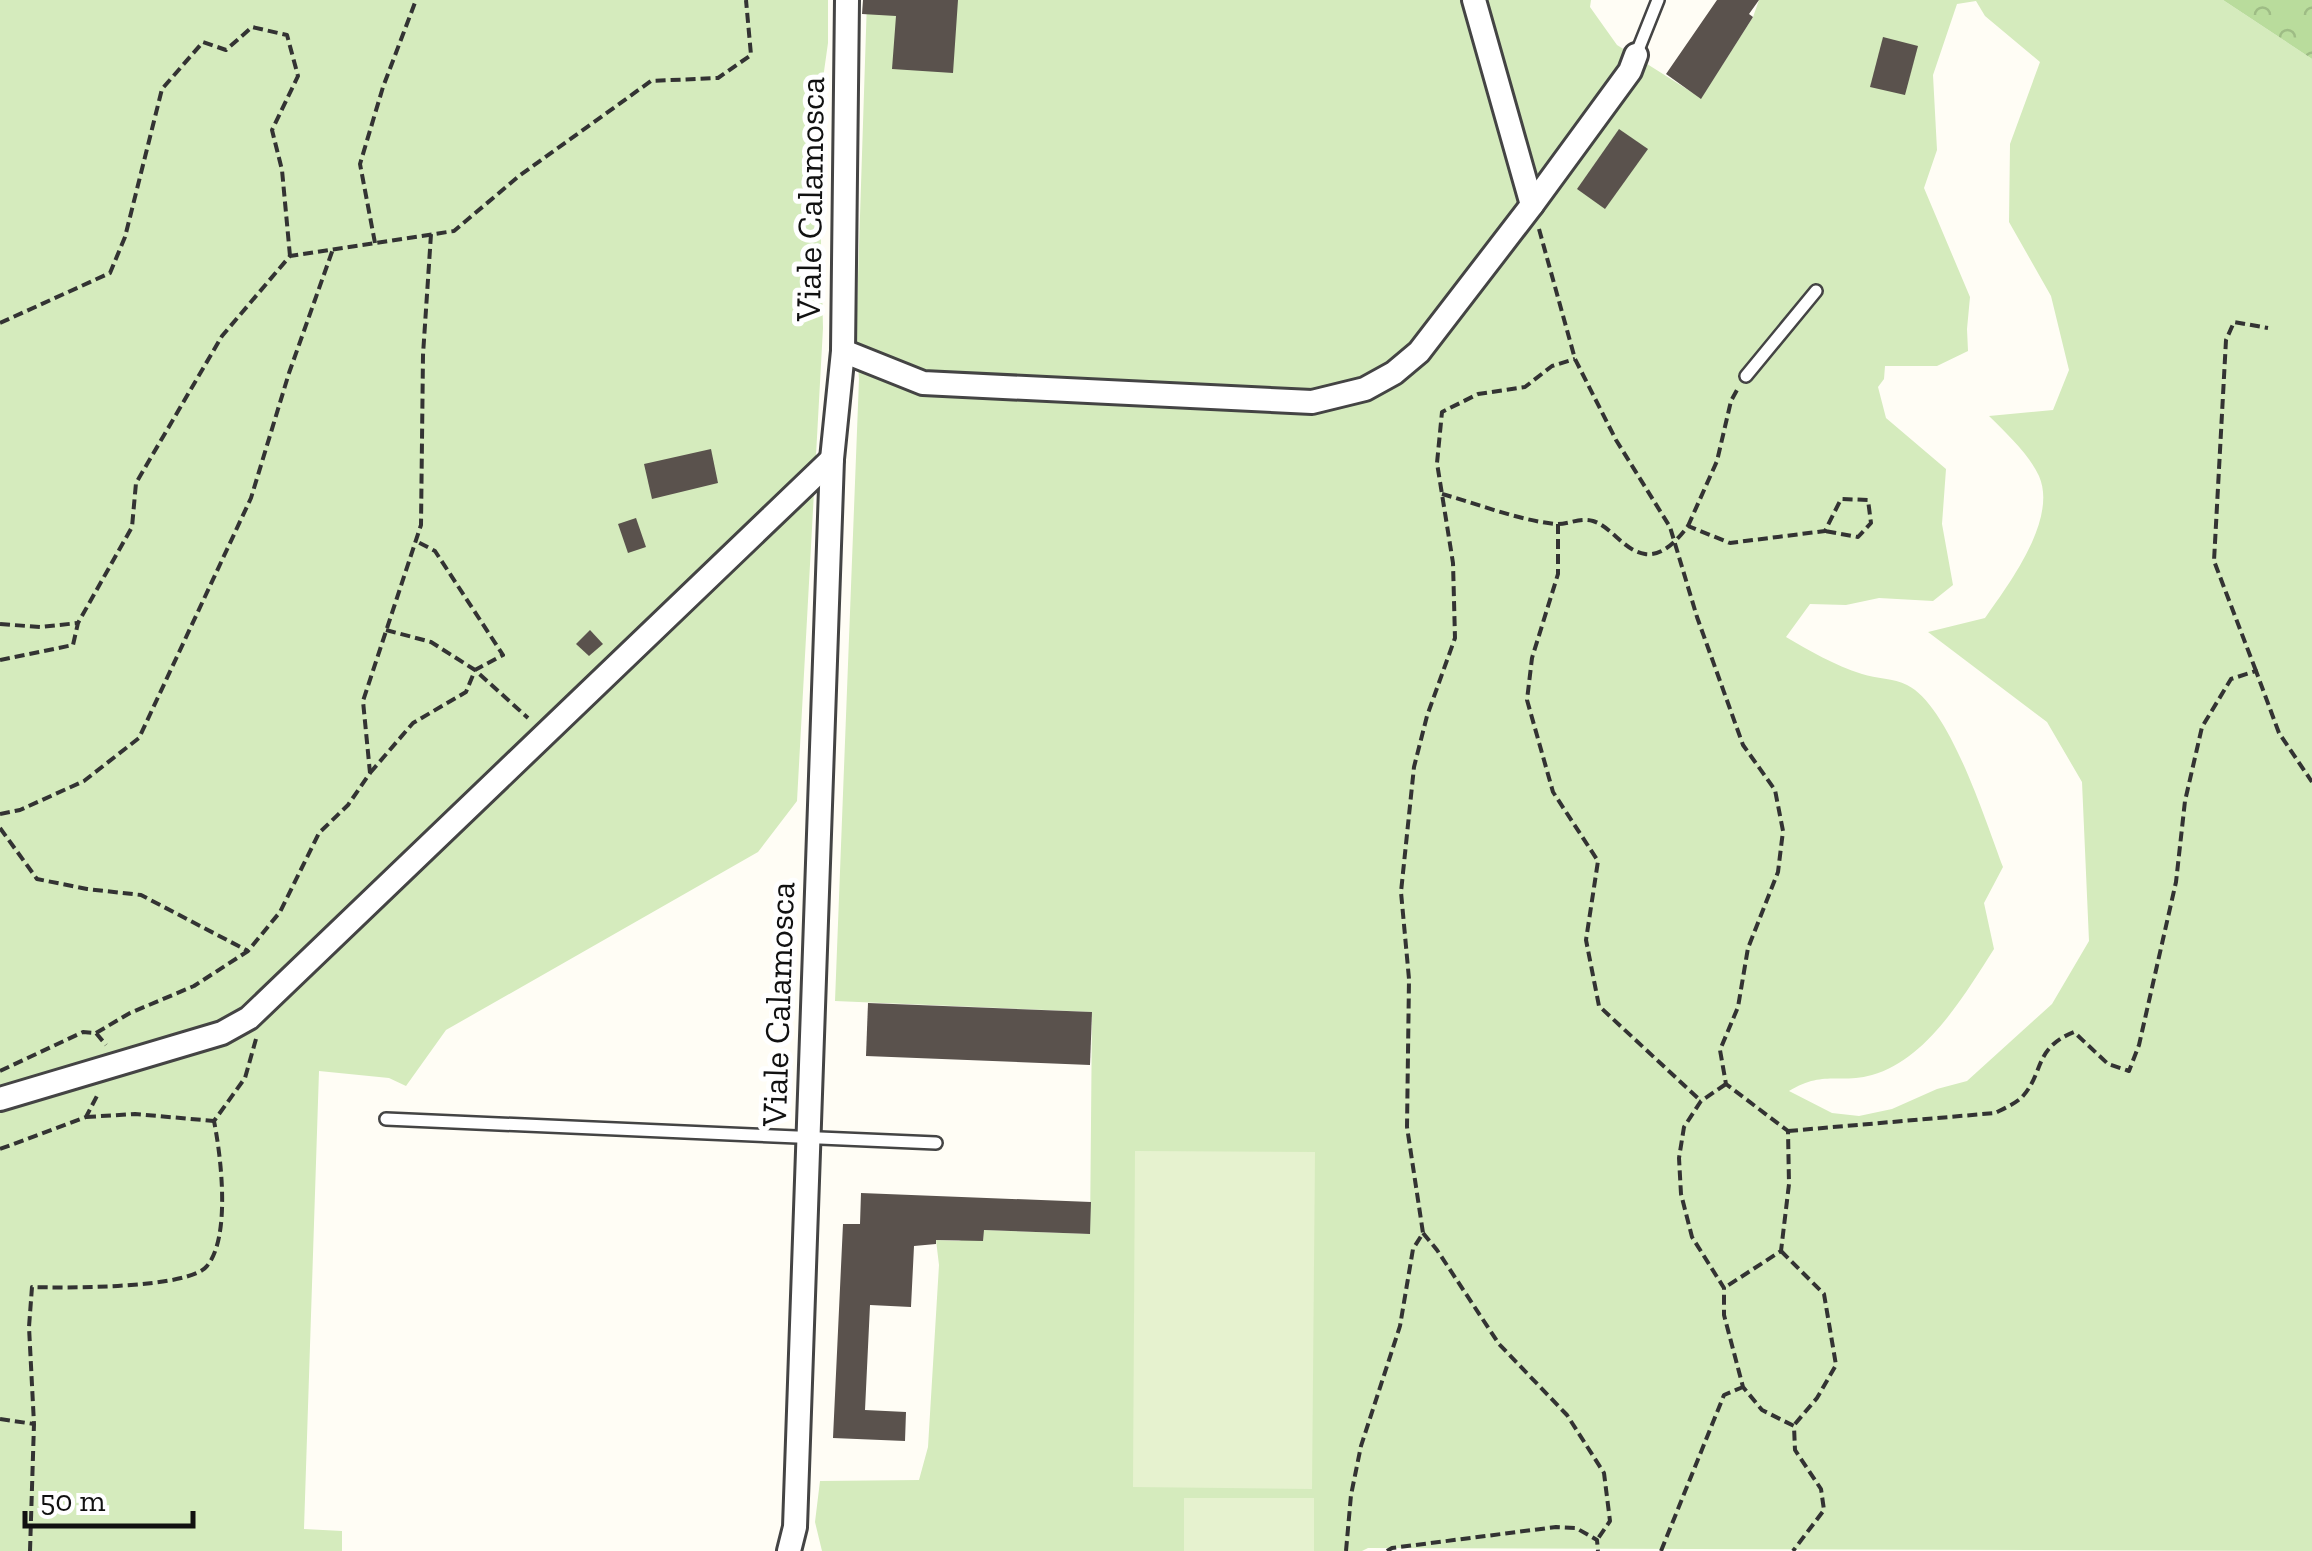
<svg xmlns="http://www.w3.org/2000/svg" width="2312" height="1551" viewBox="0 0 2312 1551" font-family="'Zilla Slab',serif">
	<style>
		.grass { fill: #d5ebbd; fill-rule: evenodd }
		.forest { fill: url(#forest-crowns) }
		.pitch { fill: #e6f2cf }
		.building { fill: #5a524d }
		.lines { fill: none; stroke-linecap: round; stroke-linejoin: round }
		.lane-casing { stroke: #444; stroke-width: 16 }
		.street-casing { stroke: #444; stroke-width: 28 }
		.path { stroke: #333; stroke-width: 4; stroke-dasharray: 10 5; stroke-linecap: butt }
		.lane { stroke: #fff; stroke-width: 11 }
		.street { stroke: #fff; stroke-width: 22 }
		.labels { text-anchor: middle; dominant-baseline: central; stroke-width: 10; stroke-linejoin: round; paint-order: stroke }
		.street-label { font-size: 35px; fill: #111; stroke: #fff }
	</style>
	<defs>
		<pattern id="forest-crowns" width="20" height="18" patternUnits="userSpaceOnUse" patternTransform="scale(2.5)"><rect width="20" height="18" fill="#b9dc9c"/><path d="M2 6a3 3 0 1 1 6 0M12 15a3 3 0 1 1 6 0" fill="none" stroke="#9ebc85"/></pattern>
	</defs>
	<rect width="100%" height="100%" fill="#fffdf5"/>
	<g class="grass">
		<path d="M0,0h828v43l-10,71 5,214 -26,473 -39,51 -312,178 -40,56 -17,-8 -70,-7 -15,458 38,2v20h-342z"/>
		<path d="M867,0h724l-1,7 27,38 84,53 52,-81 6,-17h464l89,59v1492l-944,-3 -6,3h-540l-7,-29 5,-41 99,-1 9,-33 11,-182 -3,-25 23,1 25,-11 106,4 2,-222 -257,-11 24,-622 -3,-39zM1976,1l9,15 55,46 -30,82 -1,78 42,74 18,74 -16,40 -64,6c18,18 39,37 50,60 19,43 -30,108 -54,142l-57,14 119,90 35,60 7,159 -37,63 -85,77 -30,8 -45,20 -33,7 -27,-3 -43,-22c34,-21 50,-7 83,-16 55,-15 93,-81 122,-126l-10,-46 19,-36c-17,-44 -53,-161 -96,-182 -13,-7 -31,-6 -45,-11 -28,-9 -52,-23 -76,-37l24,-33 36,1 33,-7 54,3 20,-16 -11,-61 4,-55 -60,-51 -8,-31 6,-8 1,-13h52l31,-15 -1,-22 3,-32 -46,-109 13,-38 -4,-75 24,-71z"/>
	</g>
	<path class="forest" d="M2223,0h89v59z"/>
	<g class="pitch">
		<path d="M1135,1151l180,1 -3,337 -179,-2z"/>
		<rect x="1184" y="1498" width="130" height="53"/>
	</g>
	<g class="building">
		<path d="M863,0h95l-5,73 -61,-4 4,-53 -34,-2z"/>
		<path d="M1717,0h42l-10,14 4,3 -52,82 -35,-25z"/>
		<path d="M1883,37l35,9 -13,49 -35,-8z"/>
		<path d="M1619,129l29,20 -43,60 -28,-20z"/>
		<path d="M711,449l7,34 -66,16 -8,-35z"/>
		<path d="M636,518l10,29 -18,6 -10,-29z"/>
		<path d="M590,630l13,14 -14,12 -13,-12z"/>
		<path d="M868,1003l224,9 -2,53 -224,-9z"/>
		<path d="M861,1193l230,9 -1,32 -106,-4 -1,11 -47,-1v4l-22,2 -3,61 -41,-2 -5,105 41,2 -1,29 -72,-3 10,-214h17z"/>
	</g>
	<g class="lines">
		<g class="lane-casing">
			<g id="lane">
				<path d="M1636,55l22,-55"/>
				<path d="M1746,376l70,-85"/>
				<path d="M386,1119l550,24"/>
			</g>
		</g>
		<g class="street-casing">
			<g id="street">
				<path d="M1474,0l58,205"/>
				<path d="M843,351l80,32 389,19 53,-13 29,-16 25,-21 113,-147 98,-134 6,-16"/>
				<path d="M0,1099l222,-66 27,-15 583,-559"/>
				<path d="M789,1551l6,-24 37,-1068 11,-108 4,-351"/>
			</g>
		</g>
		<g class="path">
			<path d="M1539,229l36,130 41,81 54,87 27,90 46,128 32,45 8,41 -5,41 -30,76 -10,59 -18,43 6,34 62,47 1,53 -8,67 -57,37"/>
			<path d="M375,243l-15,-79 23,-77 33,-87"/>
			<path d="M0,323l110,-50 15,-36 37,-148 41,-47 23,8 26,-23 35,8 11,41 -26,54 10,40 8,86"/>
			<path d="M1442,494c36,10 76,26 113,30 13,1 24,-7 38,-3 19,6 31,30 52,33 18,3 34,-16 43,-28l42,17 95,-12 16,-32 27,1 3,23 -13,14 -33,-6"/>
			<path d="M1558,524v50l-26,84 -5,42 26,92 45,69 -12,79 13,66 102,95"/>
			<path d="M1688,526l29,-65 14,-60 6,-11"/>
			<path d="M0,624l40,3 38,-4"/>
			<path d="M386,630l45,12 44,28 53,48"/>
			<path d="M0,660l73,-15 5,-22 54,-96 4,-44 86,-147 68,-80 164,-25 65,-55 132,-95 67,-3 33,-23 -5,-55"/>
			<path d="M2256,671l-42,-110 12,-221 8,-18 34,6"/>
			<path d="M370,773l43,-50 53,-31 9,-22 28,-15 -68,-104 -19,-10"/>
			<path d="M0,814l20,-4 64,-29 55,-43 112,-240 38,-125 44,-124"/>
			<path d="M0,828l37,51 50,10 54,6 107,56"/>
			<path d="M96,1033l34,-20 64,-27 54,-35 32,-39 39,-79 29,-28 22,-32 -7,-72 58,-176 2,-170 8,-121"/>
			<path d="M0,1071l83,-39 13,1 10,12"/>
			<path d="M1726,1084l-25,17 -17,26 -5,31 2,36 11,43 32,51v27l19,72 19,23 32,16 1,24 26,39 3,21 -31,41"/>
			<path d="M86,1117l49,-3 79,7"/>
			<path d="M1788,1131l207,-18c8,-4 22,-10 28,-17 21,-24 11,-48 51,-64l34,32 21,7 10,-26 37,-163 9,-81 17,-74 29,-48 25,-8 23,62 33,49"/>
			<path d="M0,1149l86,-32 12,-23"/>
			<path d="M1423,1233l14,17 62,94 68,71 37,58 6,48 -13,19"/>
			<path d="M1781,1251l43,43 12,71 -19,33 -22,26"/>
			<path d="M0,1419l34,5"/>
			<path d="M30,1551l4,-127 -5,-97 3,-40c31,1 157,2 175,-21 24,-29 14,-110 7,-145l31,-43 11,-39"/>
			<path d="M1346,1551l5,-56 10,-49 39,-120 13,-77 10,-16 -16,-106 2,-148 -8,-87 13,-125 13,-51 28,-78 -2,-75 -16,-100 5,-51 36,-18 47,-7 27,-21 23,-7"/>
			<path d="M1387,1551l5,-3 164,-21 20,1 21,12 1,11"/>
			<path d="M1661,1551l63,-156 19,-8"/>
		</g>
		<use href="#lane" class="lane"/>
		<use href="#street" class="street"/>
	</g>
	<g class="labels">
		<g class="street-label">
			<text transform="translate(810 199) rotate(-89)">Viale Calamosca</text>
			<text transform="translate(778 1004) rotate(-88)">Viale Calamosca</text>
		</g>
	</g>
	<path d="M25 1511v15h168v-15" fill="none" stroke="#111111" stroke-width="5"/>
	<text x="40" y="1511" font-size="30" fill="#111111" stroke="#ffffff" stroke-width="8" paint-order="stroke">50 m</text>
</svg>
